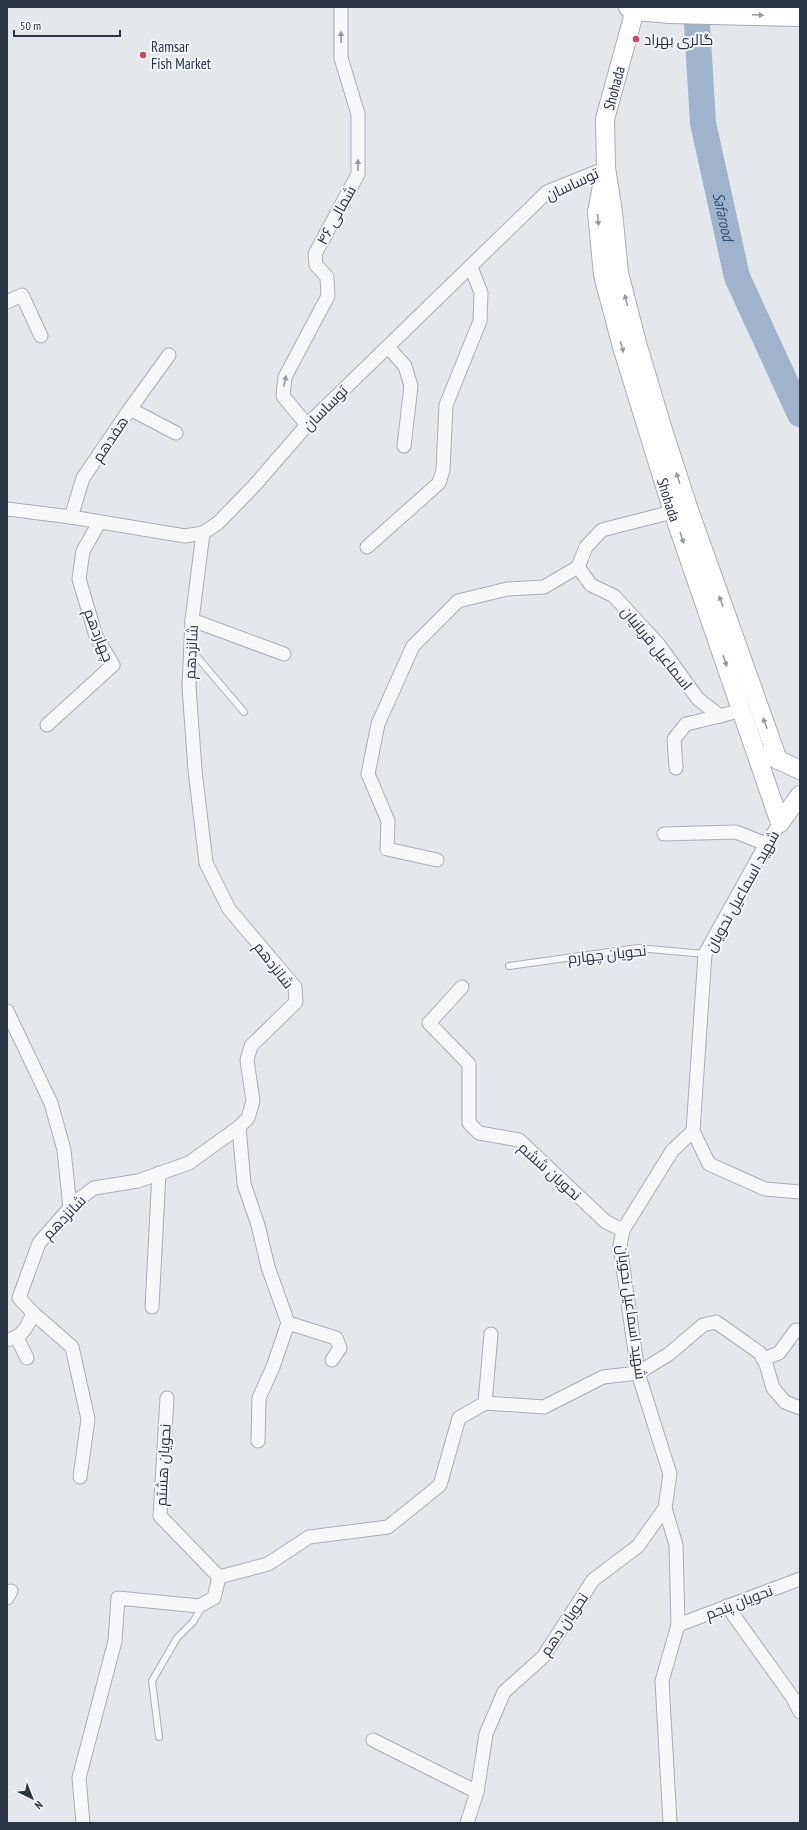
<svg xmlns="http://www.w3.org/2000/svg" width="807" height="1830" viewBox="0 0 807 1830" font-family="'PT Sans Narrow',Cairo,sans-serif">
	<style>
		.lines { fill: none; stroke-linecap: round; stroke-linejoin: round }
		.river { stroke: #9fb4cc; stroke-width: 26 }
		.lane-casing { stroke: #a9aeb7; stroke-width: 8 }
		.street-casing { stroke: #a9aeb7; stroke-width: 15 }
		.secondary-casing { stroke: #a9aeb7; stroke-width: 20 }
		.primary-casing { stroke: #a3abb8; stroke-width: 22 }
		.lane { stroke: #f7f8fa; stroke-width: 6 }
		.street { stroke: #f7f8fa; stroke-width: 13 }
		.secondary { stroke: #fff; stroke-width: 18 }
		.primary { stroke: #fff; stroke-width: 20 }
		.oneway { fill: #959aa2 }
		.oneway2 { fill: #9196a0 }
		.poi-dot { fill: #d1495b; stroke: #f4f6f9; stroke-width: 1.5 }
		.labels { text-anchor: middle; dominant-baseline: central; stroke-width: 4; stroke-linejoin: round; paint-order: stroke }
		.poi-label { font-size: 15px; fill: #2b3445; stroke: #f4f6f9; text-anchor: start }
		.street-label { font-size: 15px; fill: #2b3445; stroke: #f4f6f9 }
		.water-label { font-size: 16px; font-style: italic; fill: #34527a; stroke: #f4f6f9 }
	</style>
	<rect width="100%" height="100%" fill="#e4e7ec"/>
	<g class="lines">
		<path class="river" id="s1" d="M696,7l7,116 34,154 63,137"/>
		<g class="lane-casing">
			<g id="lane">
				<path d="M192,651l52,61"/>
				<path d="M509,966l129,-18 67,6"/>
				<path d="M159,1737l-7,-56 25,-43 16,-16 10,-17"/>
			</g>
		</g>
		<g class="street-casing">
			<g id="street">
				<path d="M7,302l15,-7 19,41"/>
				<path d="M388,347l17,19 6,20 -7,60"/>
				<path d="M130,409l39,-54"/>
				<path d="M307,425l-24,-29 2,-19 43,-81 -1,-19 -11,-12 -1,-11 43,-80v-60l-17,-56v-51"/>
				<path d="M7,509l64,8 114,19 18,-3 15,-10 36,-37 53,-61 240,-233 59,-24"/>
				<path d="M71,517l12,-39 47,-69 46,24"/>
				<path d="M367,547l72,-64 4,-13 3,-65 34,-84 1,-28 -10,-26"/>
				<path d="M578,567l13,18 23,11 45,49 39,54 22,17 22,-6"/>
				<path d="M192,620l92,34"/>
				<path d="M47,725l66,-60 -17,-29 -17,-57 4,-28 16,-28"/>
				<path d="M676,768l-2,-29 12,-15 34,-8"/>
				<path d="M664,834l72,-2 30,12"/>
				<path d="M437,860l-50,-11 1,-28 -20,-47 10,-50 35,-78 45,-45 49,-12 37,-2 34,-20 8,-20 16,-17 78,-20"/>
				<path d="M462,987l-33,36 40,41v59l10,10 40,7 87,82 17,8"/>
				<path d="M7,1011l44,92 13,47 6,58"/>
				<path d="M239,1127l5,57 14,41 10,42 20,56 -15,44 -14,31 -1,43"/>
				<path d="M693,1131l16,33 56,25 35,3"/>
				<path d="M152,1307l7,-134"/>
				<path d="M33,1313l39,34 16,72 -8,58"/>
				<path d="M288,1323l48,15 4,10 -8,12"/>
				<path d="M17,1338l10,20"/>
				<path d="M7,1340c17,-4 20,-13 26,-27l-14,-15 20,-55 36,-41 19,-14 44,-7 51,-18 50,-36 9,-9 5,-17 -6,-41 4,-14 45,-44 -1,-15 -66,-78 -23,-46 -11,-93 -6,-83 3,-67 11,-87"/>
				<path d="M763,1359l16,-6 17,-23"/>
				<path d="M167,1398l-7,118 59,61 49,-13 41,-27 79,-10 52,-42 19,-67 26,-15 59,4 59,-30 35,-4 31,-19 34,-29 13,-3 44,31 6,11 7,24 12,14 15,6"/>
				<path d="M485,1403l6,-69"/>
				<path d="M7,1598l4,-7"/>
				<path d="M727,1606l66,92 7,14"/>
				<path d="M678,1625l122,-46"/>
				<path d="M373,1740l104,52"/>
				<path d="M83,1823l-4,-45 36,-137 3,-43 81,8 15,-8 5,-21"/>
				<path d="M467,1823l10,-31 9,-58 18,-42 39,-35 50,-77 45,-34 27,-38"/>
				<path d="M670,1823l-8,-142 16,-56 -2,-80 -11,-37 5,-34 -32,-101 -18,-127 3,-16 49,-79 21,-20 12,-177 61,-110 14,-21"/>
			</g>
		</g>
		<g class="secondary-casing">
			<g id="secondary">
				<path d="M635,10l-30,109 1,49 7,44 6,61 18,70 26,87 26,80 89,250"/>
				<path id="s2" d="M603,181l-6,31 6,63 19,72 51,165 107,311"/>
				<path d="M768,755l32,15"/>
				<path d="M780,823l20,-28"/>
			</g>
		</g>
		<g class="primary-casing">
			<path id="primary" d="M629,7l6,3 35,3 130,3"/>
		</g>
		<use href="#lane" class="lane"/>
		<use href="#street" class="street"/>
		<use href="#secondary" class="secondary"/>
		<use href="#primary" class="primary"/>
	</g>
	<defs><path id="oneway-solid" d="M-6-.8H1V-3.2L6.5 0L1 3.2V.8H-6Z"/></defs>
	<g class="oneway">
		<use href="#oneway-solid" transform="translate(758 15) rotate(2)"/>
		<use href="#oneway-solid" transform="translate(598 220) rotate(85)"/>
		<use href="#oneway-solid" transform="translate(626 300) rotate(-104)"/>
		<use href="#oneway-solid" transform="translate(622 347) rotate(74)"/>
		<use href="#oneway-solid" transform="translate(678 478) rotate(-108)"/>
		<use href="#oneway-solid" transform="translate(682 538) rotate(71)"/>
		<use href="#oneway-solid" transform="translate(721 601) rotate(-110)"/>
		<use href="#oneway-solid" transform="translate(725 661) rotate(71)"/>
		<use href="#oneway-solid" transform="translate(765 723) rotate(-110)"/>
	</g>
	<g class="oneway2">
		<use href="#oneway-solid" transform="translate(341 37) rotate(-91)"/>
		<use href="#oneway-solid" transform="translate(358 165) rotate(-90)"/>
		<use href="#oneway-solid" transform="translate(285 381) rotate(-78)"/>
	</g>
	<g class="poi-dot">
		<circle cx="636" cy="39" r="4"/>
		<circle cx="143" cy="55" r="4"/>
	</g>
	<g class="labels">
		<g class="poi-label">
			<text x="644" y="39">گالری بهراد</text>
			<text x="151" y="46">Ramsar<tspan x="151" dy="17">Fish Market</tspan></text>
		</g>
		<g class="street-label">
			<text transform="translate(614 88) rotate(-75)">Shohada</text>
			<text transform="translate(572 184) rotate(-25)">توساسان</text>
			<text transform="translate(336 215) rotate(-61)">شمالی ۴۶</text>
			<text transform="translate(325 408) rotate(-45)">توساسان</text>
			<text transform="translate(110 439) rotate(-56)">هفدهم</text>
			<text stroke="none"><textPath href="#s2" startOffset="329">Shohada</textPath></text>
			<text transform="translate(99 635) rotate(68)">چهاردهم</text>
			<text transform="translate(657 648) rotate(51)">اسماعیل قربانیان</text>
			<text transform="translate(191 652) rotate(-87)">شانزدهم</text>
			<text transform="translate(742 891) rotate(-61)">شهید اسماعیل نحویان</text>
			<text transform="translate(607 954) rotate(-6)">نحویان چهارم</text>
			<text transform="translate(274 965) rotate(52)">شانزدهم</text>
			<text transform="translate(550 1171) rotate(42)">نحویان ششم</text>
			<text transform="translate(64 1217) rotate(-46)">شانزدهم</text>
			<text transform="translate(632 1312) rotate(82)">شهید اسماعیل نحویان</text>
			<text transform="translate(163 1465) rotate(-87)">نحویان هشتم</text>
			<text transform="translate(739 1602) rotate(-21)">نحویان پنجم</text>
			<text transform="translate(564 1624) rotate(-56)">نحویان دهم</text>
		</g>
		<g class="water-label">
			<text stroke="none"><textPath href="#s1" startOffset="212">Safarood</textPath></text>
		</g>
	</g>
	<rect width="807" height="1830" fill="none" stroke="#2b3445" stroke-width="16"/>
	<g transform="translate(32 1798) rotate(137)" stroke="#f4f6f9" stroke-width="3" paint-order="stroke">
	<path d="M0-3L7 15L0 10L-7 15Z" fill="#2b3445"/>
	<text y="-6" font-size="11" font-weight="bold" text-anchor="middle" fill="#2b3445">N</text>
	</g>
	<path d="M14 30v6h106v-6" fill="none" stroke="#2b3445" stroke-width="2"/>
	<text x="20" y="30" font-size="12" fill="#2b3445" stroke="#f4f6f9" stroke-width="3" paint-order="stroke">50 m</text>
</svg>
